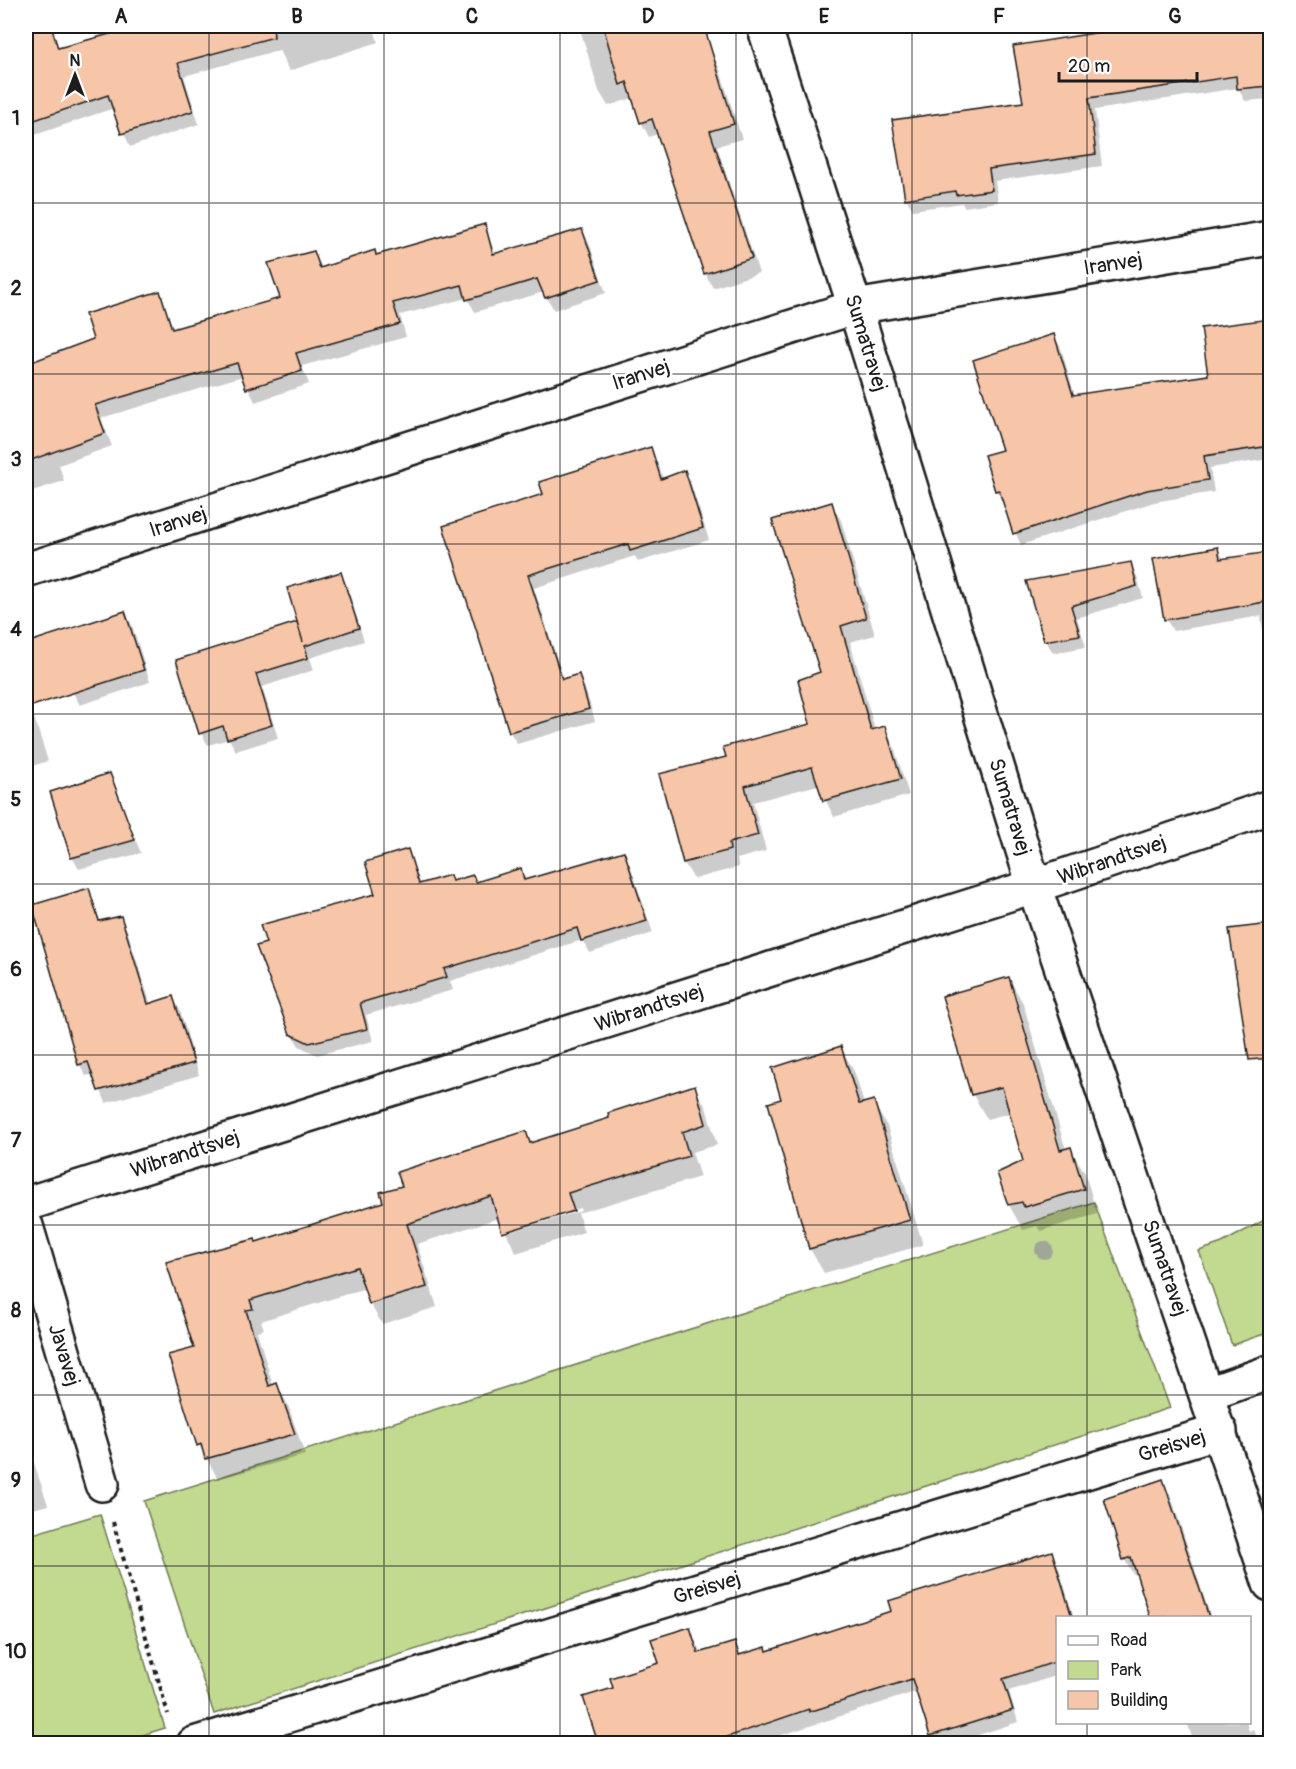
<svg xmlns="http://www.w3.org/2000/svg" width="1296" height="1769" viewBox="0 0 1296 1769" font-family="Pangolin,sans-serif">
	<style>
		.green { fill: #c2d990; stroke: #6f7a56; stroke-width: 1.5 }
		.shadow { fill: #0003; fill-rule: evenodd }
		.building { fill: #f7c5a7; stroke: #1c1c1c; stroke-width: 1.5 }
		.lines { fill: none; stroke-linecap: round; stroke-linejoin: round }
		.minor-casing { stroke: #1c1c1c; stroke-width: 38 }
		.path { stroke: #1c1c1c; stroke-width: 4; stroke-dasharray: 4.5 4.5; stroke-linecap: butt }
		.minor { stroke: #fff; stroke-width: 33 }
		.tree { fill: #a2a699 }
		.grid { fill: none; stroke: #1c1c1c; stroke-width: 1.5; stroke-opacity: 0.55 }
		.labels { text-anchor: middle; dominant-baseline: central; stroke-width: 5; stroke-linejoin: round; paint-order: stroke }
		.street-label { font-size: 21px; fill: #1c1c1c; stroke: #fff }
		.neatline { fill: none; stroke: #1c1c1c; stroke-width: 2 }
		.grid-label { font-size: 20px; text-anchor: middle; font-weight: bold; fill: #1c1c1c }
	</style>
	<rect width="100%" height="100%" fill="#fff"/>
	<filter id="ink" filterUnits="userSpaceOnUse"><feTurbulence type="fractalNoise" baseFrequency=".0167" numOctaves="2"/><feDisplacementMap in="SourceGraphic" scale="12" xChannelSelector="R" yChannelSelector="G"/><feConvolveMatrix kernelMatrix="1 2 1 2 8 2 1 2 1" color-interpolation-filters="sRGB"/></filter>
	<g filter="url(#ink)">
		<g class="green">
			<path d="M1094,1202l76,206 -956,306 -70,-213z"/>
			<path d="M1270,1217v115l-38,13 -33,-94 23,-8z"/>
			<path d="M100,1514l65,214 -48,15h-91v-207z"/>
		</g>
		<g class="shadow">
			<path d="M141,26h232l5,16 -89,29 -10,-21 -95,26 15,48 -69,23 -16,-39 -88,30v-76l6,-2 -1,-3z"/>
			<path d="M535,26h22l-18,5z"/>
			<path d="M579,26h104l9,32 19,-6 8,15 23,72 -25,7 42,127 -46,15 -8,-15 -47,-139 -9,3 -8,-15 -8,-24 -25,8 -9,-15z"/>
			<path d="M1120,26h150v73l-25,2 -7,-13 -143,22 7,56 -107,15 3,21 -34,5 -2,-4 -49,7 -7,-12 215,-168z"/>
			<path d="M26,153l5,15 -5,2z"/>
			<path d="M484,226l12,29 86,-25 7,13 17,50 -52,17 -10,-18 -69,20 -8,-14 -67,17 6,22 -104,29 7,18 -54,18 -12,-26 -142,42 11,28 -53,19 5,16 -38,12v-128l69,-25 64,-48 15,38 108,-31 32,-46 8,15 55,-12z"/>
			<path d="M1270,320v139l-60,9 4,24 -60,10 -133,43 -24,-54 -11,-35 17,-5 51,-115 7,12 14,48 135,-20 -7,-47z"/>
			<path d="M651,449l13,31 20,-8 7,12 18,56 -71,22 -3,-6 -101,32 30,92 14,-4 7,12 10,33 -78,23 -7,-12 -65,-205 99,-32z"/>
			<path d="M831,504l10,16 34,115 -25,7 25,88 9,-2 9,16 16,51 -75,22 -16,-32 -65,17 13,49 -29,8 2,8 -45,12 -10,-16 -23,-87 67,-18 84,-33 9,-52z"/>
			<path d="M1218,549l6,11 46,-6v97l-6,-10 -3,-25 -88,15 -7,-12z"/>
			<path d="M1130,564l7,12 6,22 -66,20 9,29 -33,6 -7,-12 -19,-59z"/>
			<path d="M340,573l7,12 17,56 -54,17 4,12 -52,17 16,51 -42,13 -7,-12 -21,6 -7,-12 95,-109 4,6z"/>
			<path d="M125,613l7,12 18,57 -70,23 -7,-12z"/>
			<path d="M26,692l22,69 -22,7z"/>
			<path d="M109,775l32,78 -62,16 -7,-12z"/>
			<path d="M408,851l13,34 55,-1 44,-14 7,11 96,-28 7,12 23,68 -63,20 -8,-13 -132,41 3,9 -87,25 7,26 -56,14 -18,-9 -8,-13z"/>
			<path d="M88,890l13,32 19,-4 7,12 24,75 22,-7 7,12 19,65 -93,28 -12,-29 -8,2 -7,-12z"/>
			<path d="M1270,926v97l-19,3 -20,-96z"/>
			<path d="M1009,978l14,25 43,147 4,-2 15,25 12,41 -57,17 -3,-5 -14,4 -14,-25 -10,-32 25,-11 -14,-49 -23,6 -14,-24 -29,-97z"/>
			<path d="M841,1048l14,25 9,31 9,-2 14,24 36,119 -99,28 -14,-24 -27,-149z"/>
			<path d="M694,1087l12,20 11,38 -25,7 8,25 -122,36 6,19 -68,21 -17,-35 -82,26 20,63 -55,17 -12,-20 -4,-16 -105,33 3,8 -7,2 16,55 4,-1 11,20 17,50 -87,24 -19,-34 -29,-89 26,-7 60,-105 129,-41 19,-16 121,-54 7,11 79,-25zM580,1208l1,3 -75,22v-3z"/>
			<path d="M26,1439l22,66 -22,6z"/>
			<path d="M1163,1481l8,15 40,122h-59l-15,-46 -4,2 -9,-15z"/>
			<path d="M1051,1553l7,12 16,53h-16v57l-49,16 9,31 -67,22h-15l-18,-53 -164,53h-155l-14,-46 30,-9 46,-25 29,-36 11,26 34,-10 7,12 25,-3 126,-41z"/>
			<path d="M1187,1722h59l3,9 4,-2 8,15h-67z"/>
			<path d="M480,1740l2,4h-12z"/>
		</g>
		<g class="building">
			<path d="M26,26h25l7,22 81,-22h134l1,11 -96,26 15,48 -72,23 -13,-39 -82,28z"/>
			<path d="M603,26h101l30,98 -24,7 42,127 -48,16 -52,-155 -12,4 -13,-41 -7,3z"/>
			<path d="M1119,26h151v60l-33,3 -1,-13 -147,22 7,56 -107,15 3,21 -36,5 -1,-4 -50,8 -13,-79 131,-18 -10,-56 106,-17z"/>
			<path d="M485,224l8,30 89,-25 18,51 -55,18 -8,-19 -71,21 -4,-15 -69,18 7,21 -104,29 6,18 -56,18 -9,-26 -142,42 10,28 -79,29v-98l67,-25 -8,-25 75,-23 12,38 108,-31 -12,-35 46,-12 6,17 55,-18 1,5z"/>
			<path d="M1270,319v127l-66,10 4,24 -61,10 -134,44 -14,-44 -4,1 -11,-36 18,-5 -29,-90 81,-26 19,61 135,-20 -7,-47z"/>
			<path d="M651,447l10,32 24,-9 18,58 -73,23 -2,-7 -100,31 34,104 17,-5 10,35 -80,23 -66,-206 100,-32 -4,-12z"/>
			<path d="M832,502l34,116 -25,8 30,104 14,-4 16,53 -78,22 -11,-34 -67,19 13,49 -29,8 1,7 -47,13 -24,-89 67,-17 -3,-10 87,-23 -12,-44 22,-8 -48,-152z"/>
			<path d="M1218,547l2,12 50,-7v49l-106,19 -11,-61z"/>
			<path d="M1131,562l6,24 -66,20 9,29 -36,6 -18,-60z"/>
			<path d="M341,572l18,56 -54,18 3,12 -52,16 16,51 -45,14 -4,-13 -24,8 -23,-74 121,-38 6,20 -16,-54z"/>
			<path d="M125,611l19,59 -118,38v-65z"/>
			<path d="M110,773l25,67 -64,18 -21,-66z"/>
			<path d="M408,849l11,35 31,-9 2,6 21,-6 3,7 45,-14 3,12 100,-29 23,70 -66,20 -4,-13 -133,41 3,8 -87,26 7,26 -58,14 -19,-9 -34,-88 10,-3 -6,-18 115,-31 -10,-32z"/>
			<path d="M89,888l10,33 22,-5 27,88 25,-8 21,67 -96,28 -10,-29 -10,3 -46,-160z"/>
			<path d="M1270,924v134l-21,2 -20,-131z"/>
			<path d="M1009,977l51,173 11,-3 13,42 -60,18 -2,-5 -14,3 -11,-32 26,-12 -21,-74 -31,8 -29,-99z"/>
			<path d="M841,1046l18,58 15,-4 36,120 -101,29 -41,-146 13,-4 -9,-31z"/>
			<path d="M695,1085l11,39 -24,8 7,24 -121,37 6,18 -72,22 -11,-37 -84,28 20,63 -58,17 -12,-37 -107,33 3,9 -7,1 23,76 8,-3 18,51 -90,25 -4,-15 -4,2 -29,-91 26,-7 -28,-86 89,-23 1,3 127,-40 -3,-10 22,-6 -5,-14 129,-41 4,12 79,-25 -1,-5z"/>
			<path d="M1163,1479l46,138h-59l-19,-60 -8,3 -19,-61z"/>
			<path d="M1052,1551l20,66h-14v44l-55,18 10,31 -83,26 -18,-57 -103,33v-3l-99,34h-112l-15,-46 30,-9 -3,-10 49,-15 -8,-24 39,-12 8,26 37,-11 4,13 27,-8 1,4 124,-40 -3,-10z"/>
		</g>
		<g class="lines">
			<g class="minor-casing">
				<g id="minor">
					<path d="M764,26l91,281 179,579 236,698"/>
					<path d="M26,570l829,-263 415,-69"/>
					<path d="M26,1204l1008,-318 236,-79"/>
					<path d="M26,1226l76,258"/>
					<path d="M1208,1394l62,-22"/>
					<path d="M194,1744l1026,-313"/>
				</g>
			</g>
			<path class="path" d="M113,1522l55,192"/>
			<use href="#minor" class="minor"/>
		</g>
		<circle class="tree" cx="1044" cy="1250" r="9"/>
	</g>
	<path class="grid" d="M209,26v1718M384,26v1718M560,26v1718M736,26v1718M912,26v1718M1087,26v1592M26,203h1244M26,374h1244M26,544h1244M26,714h1244M26,884h1244M26,1055h1244M26,1225h1244M26,1395h1244M26,1566h1244M1087,1722v22"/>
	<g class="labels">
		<g class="street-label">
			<text transform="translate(1113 264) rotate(-9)">Iranvej</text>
			<text transform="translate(866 343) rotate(73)">Sumatravej</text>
			<text transform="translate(641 375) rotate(-18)">Iranvej</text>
			<text transform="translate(178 522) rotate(-18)">Iranvej</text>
			<text transform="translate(1010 807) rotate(73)">Sumatravej</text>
			<text transform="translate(1112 860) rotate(-19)">Wibrandtsvej</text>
			<text transform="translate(649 1008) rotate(-18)">Wibrandtsvej</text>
			<text transform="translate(185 1154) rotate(-18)">Wibrandtsvej</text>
			<text transform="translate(1165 1268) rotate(71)">Sumatravej</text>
			<text transform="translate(64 1355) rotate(73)">Javavej</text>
			<text transform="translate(1172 1446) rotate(-17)">Greisvej</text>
			<text transform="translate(707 1588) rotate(-17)">Greisvej</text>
		</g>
	</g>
	<rect width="1296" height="1769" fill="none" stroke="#fff" stroke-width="66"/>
	<rect x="1056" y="1616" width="195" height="108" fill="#ffffff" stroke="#a4a4a4" stroke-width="1.5"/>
	<rect x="1068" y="1636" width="30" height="9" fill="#ffffff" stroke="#a4a4a4" stroke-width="1.5"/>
	<text x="1110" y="1646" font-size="18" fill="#1c1c1c">Road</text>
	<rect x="1068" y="1661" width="30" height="18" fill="#c2d990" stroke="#a4a4a4" stroke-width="1.5"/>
	<text x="1110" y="1676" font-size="18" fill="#1c1c1c">Park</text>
	<rect x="1068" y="1691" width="30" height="18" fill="#f7c5a7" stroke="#a4a4a4" stroke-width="1.5"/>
	<text x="1110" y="1706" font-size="18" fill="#1c1c1c">Building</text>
	<g transform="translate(75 75)" stroke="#ffffff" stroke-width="4.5" paint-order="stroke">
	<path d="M0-4.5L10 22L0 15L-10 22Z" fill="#1c1c1c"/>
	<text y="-9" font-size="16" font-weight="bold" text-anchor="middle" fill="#1c1c1c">N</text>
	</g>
	<path d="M1059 72v9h138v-9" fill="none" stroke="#1c1c1c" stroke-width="3"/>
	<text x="1068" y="72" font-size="18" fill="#1c1c1c" stroke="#ffffff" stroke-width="4.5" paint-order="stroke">20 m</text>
	<rect x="33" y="33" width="1230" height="1703" class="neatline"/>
	<g class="grid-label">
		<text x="121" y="23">A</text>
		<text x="297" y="23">B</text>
		<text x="472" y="23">C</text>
		<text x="648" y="23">D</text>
		<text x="824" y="23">E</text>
		<text x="999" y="23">F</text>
		<text x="1175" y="23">G</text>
		<text x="16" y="125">1</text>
		<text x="16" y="295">2</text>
		<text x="16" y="466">3</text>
		<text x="16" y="636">4</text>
		<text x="16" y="806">5</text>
		<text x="16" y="976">6</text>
		<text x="16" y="1147">7</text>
		<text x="16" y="1317">8</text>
		<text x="16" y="1487">9</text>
		<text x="16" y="1658">10</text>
	</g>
</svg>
